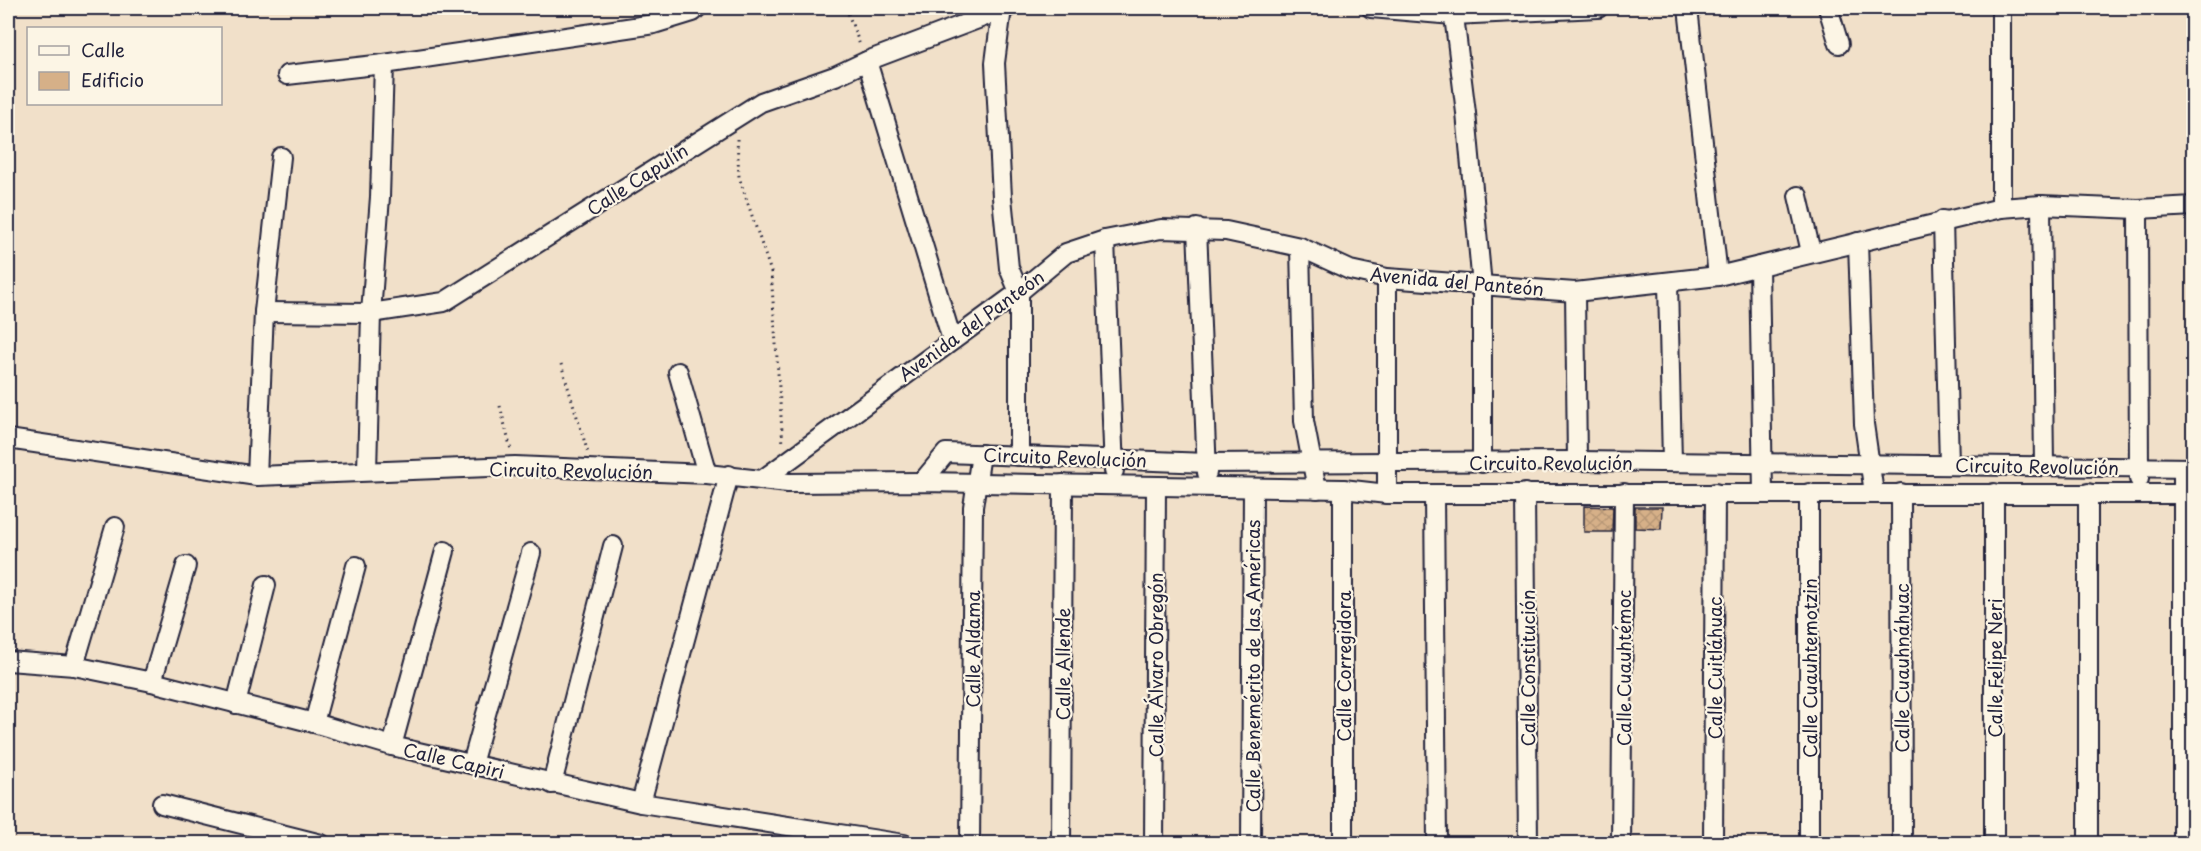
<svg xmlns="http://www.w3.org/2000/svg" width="2201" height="851" viewBox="0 0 2201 851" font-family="'Playpen Sans',sans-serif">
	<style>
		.building { fill: url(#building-cross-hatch); stroke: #22223b; stroke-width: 1.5 }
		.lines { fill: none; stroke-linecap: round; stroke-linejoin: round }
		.minor-casing { stroke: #22223b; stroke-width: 22 }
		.path { stroke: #22223b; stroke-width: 3; stroke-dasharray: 1.5 4.5; stroke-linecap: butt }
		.minor { stroke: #fcf5e5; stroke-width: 18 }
		.labels { text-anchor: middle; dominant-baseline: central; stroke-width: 4.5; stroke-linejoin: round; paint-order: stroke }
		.street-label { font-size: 18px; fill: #22223b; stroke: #fcf5e5 }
	</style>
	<defs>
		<pattern id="building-cross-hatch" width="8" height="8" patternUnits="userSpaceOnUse" patternTransform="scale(1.5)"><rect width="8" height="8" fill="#d6b088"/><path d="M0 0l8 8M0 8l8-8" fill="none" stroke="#b79776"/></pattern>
	</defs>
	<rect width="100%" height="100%" fill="#f1e0c9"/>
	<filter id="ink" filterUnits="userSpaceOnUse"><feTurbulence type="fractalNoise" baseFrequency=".0167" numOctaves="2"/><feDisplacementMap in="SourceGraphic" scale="12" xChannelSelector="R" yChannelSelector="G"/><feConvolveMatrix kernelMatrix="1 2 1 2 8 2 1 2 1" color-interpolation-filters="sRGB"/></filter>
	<g filter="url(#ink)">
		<g class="building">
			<path d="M1584,506l29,1 -1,25h-28z"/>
			<path d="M1635,507h27l-1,22 -26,-1z"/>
		</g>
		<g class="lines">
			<g class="minor-casing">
				<g id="minor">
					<path d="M1002,8l-7,55 7,134 7,71 10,24v164"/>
					<path d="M1371,8l82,7 145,-7"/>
					<path d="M1453,8l13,105 16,173v177"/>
					<path d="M1688,8l30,268"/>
					<path d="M1828,8l11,36"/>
					<path d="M2001,8v200"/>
					<path d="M867,61l85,279"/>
					<path d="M287,75l97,-11 270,-40 39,-12 4,-4"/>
					<path d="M1798,196l13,56"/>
					<path d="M2041,205l3,261"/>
					<path d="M2138,209l1,270"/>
					<path d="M1943,220l6,245"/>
					<path d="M1197,228l10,245"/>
					<path d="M1105,240l9,231"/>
					<path d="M1858,242l6,182 10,69"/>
					<path d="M1300,247l4,174 13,68"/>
					<path d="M1759,266l4,227"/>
					<path d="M1387,278v216"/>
					<path d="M1668,283l4,179"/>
					<path d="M1575,292l2,169"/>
					<path d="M264,312l107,1 73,-11 317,-200 74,-26 32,-15 140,-53"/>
					<path d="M678,372l29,102"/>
					<path d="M8,439l249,37 258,-10 192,8 81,9 134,-1 421,7 44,5h807"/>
					<path d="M367,471l4,-158 9,-116 4,-133"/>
					<path d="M257,476l7,-164 17,-155"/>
					<path d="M762,480l257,-188 47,-39 39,-13 56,-11 65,2 74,16 50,23 37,8 188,14 143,-16 283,-68 40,-3 97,4 56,-3"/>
					<path d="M922,482l24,-29 261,10 370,-2 617,7"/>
					<path d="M1525,493l3,351"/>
					<path d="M1809,493v351"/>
					<path d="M1901,493l1,351"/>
					<path d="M1994,493v351"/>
					<path d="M1434,494l3,350"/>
					<path d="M8,661l66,5 78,16 162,41 78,23 249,57 263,41"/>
					<path d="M74,666l41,-139"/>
					<path d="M152,682l34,-116"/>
					<path d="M236,704l30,-119"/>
					<path d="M314,723l42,-157"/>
					<path d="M392,746l53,-195"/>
					<path d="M472,764l59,-211"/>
					<path d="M552,784l61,-238"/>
					<path d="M641,803l88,-328"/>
					<path d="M162,804l159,40"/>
					<path d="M970,844l3,-337 8,-53"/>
					<path d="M1061,844l2,-360"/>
					<path d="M1154,844l2,-357"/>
					<path d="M1251,844l2,-355"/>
					<path d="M1343,844v-355"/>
					<path d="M1621,844l3,-351"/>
					<path d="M1713,844l2,-351"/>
					<path d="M2088,844v-351"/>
					<path d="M2183,844v-376"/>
				</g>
			</g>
			<g class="path">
				<path d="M846,8l14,37"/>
				<path d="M737,139l2,38 32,95 12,173"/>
				<path d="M561,364l27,89"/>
				<path d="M500,406l11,44"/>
			</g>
			<use href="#minor" class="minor"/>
		</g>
	</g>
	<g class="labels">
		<g class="street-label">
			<text transform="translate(637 179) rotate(-33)">Calle Capulín</text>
			<text transform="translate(1457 281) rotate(5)">Avenida del Panteón</text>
			<text transform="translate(971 325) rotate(-36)">Avenida del Panteón</text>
			<text transform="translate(1065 457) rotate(2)">Circuito Revolución</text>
			<text x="1551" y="462">Circuito Revolución</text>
			<text transform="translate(2037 466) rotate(1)">Circuito Revolución</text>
			<text transform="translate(571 470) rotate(1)">Circuito Revolución</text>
			<text transform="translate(972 649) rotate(-90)">Calle Aldama</text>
			<text transform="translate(1062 664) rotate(-90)">Calle Allende</text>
			<text transform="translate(1155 665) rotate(-90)">Calle Álvaro Obregón</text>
			<text transform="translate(1252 666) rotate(-90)">Calle Benemérito de las Américas</text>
			<text transform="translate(1343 666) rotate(-90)">Calle Corregidora</text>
			<text transform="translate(1527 668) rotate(-90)">Calle Constitución</text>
			<text transform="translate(1623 668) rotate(-90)">Calle Cuauhtémoc</text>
			<text transform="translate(1714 668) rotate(-90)">Calle Cuitláhuac</text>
			<text transform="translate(1809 668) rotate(-90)">Calle Cuauhtemotzin</text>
			<text transform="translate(1901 668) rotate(-90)">Calle Cuauhnáhuac</text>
			<text transform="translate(1994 668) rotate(-90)">Calle Felipe Neri</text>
			<text transform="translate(454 760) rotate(13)">Calle Capiri</text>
		</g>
	</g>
	<rect width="2201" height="851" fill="none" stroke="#fcf5e5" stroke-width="30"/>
	<rect x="15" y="15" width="2171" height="821" fill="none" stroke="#22223b" stroke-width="2" filter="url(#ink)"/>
	<rect x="27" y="27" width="195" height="78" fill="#fcf5e5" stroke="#a5a1a1" stroke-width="1.5"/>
	<rect x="39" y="46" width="30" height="9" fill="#fcf5e5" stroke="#a5a1a1" stroke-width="1.5"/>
	<text x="81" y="57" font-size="18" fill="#22223b">Calle</text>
	<rect x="39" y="72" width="30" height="18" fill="#d6b088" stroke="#a5a1a1" stroke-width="1.5"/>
	<text x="81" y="87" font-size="18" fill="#22223b">Edificio</text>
</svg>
